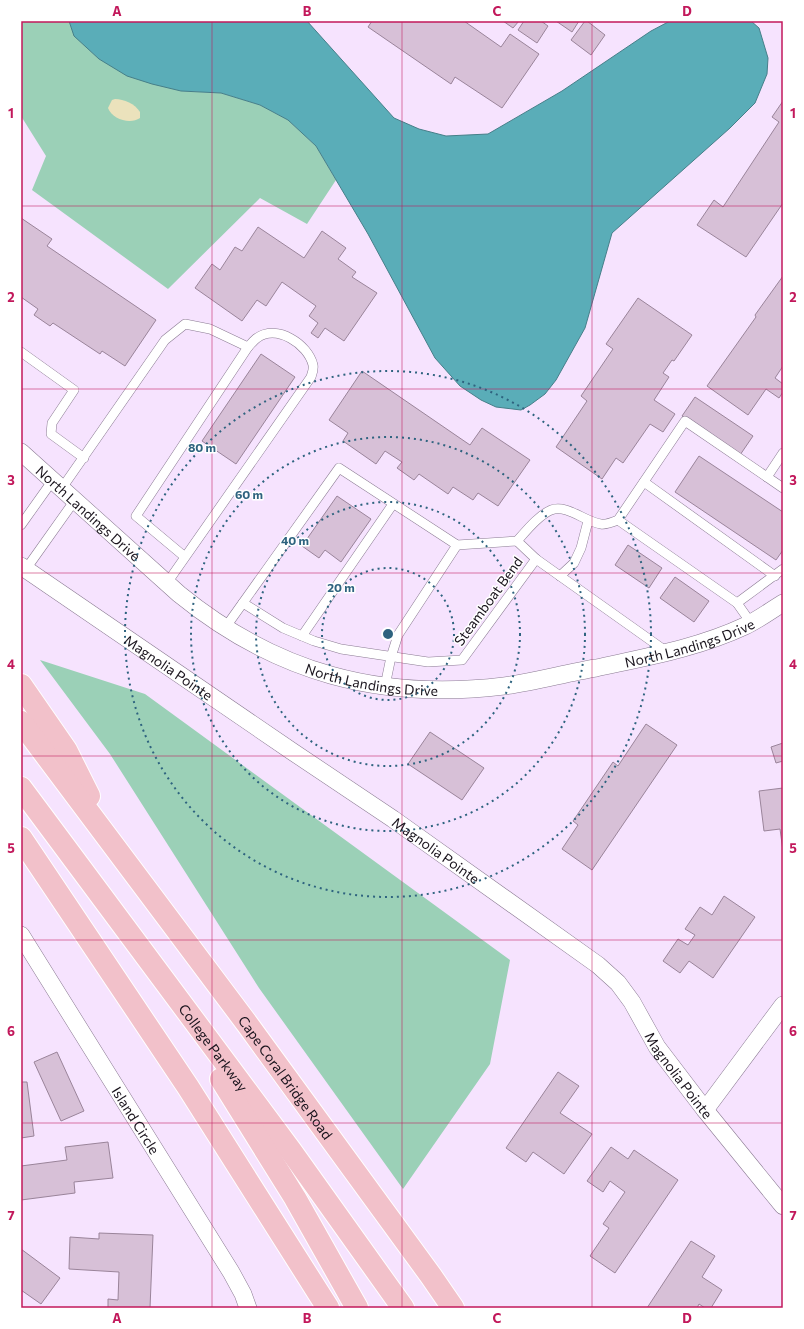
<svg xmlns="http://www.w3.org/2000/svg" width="804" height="1329" viewBox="0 0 804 1329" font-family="Commissioner,sans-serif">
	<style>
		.green { fill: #9bd0b7 }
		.sand { fill: #ebe2bc }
		.water { fill: #5aadb8; stroke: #467f89 }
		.building { fill: #d7c0d7; stroke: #9a849a }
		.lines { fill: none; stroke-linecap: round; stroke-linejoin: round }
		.service-casing { stroke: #8b7b93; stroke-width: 10 }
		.minor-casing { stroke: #8b7b93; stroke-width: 18 }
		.primary-casing { stroke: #fff; stroke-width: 24 }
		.service { stroke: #fff; stroke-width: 9 }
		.minor { stroke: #fff; stroke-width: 17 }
		.primary { stroke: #f2c1ca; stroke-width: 22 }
		.grid { fill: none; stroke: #c2185b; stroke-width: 1; stroke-opacity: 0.55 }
		.ring { fill: none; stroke: #2e637f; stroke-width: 2; stroke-dasharray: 2 4 }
		.labels { text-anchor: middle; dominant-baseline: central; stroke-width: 3; stroke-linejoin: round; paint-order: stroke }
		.street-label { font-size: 14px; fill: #19131c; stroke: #fff }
		.centre { fill: #2e637f; stroke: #fff; stroke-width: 2 }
		.ring-label { font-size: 12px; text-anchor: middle; font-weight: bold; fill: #2e637f; stroke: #fff; stroke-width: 3; stroke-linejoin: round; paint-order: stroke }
		.neatline { fill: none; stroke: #c2185b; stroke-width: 1.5 }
		.grid-label { font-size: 13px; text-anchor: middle; font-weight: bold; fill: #c2185b }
	</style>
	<rect width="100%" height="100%" fill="#f6e3fe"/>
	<g class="green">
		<path d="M21,21h48l6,15 24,23 82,32 40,2 39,12 28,15 28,26 20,34 -29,44 -47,-26 -92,91 -136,-99 14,-34 -25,-40z"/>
		<path d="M40,660l105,34 365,266 -20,104 -87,125 -144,-201 -149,-234z"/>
	</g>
	<path class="sand" d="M115,99c9,0 20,5 25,13v6c-10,7 -28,1 -32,-10l4,-8z"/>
	<path class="water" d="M69,21h238l87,97 25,11 27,7 42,-2 74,-43 89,-60 19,-10h81l8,7 9,30 -1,16 -12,29 -25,25 -118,105 -27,95 -29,52 -11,14 -15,11 -9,5 -25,-3 -15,-7 -21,-14 -25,-28 -67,-124 -52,-88 -28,-26 -28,-15 -39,-12 -40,-2 -29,-7 -25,-8 -28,-17 -25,-23z"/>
	<g class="building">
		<path d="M372,21h92l37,26 9,-13 29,20 -37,54 -47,-31 -4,7 -83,-57z"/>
		<path d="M503,21h16l-6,7z"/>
		<path d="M524,21h17l7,5 -11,17 -19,-13z"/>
		<path d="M556,21h23l-7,11z"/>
		<path d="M585,21h2l18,14 -14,20 -20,-15z"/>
		<path d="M783,101v102l-37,54 -49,-32 17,-25 9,7 56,-85 -7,-5z"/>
		<path d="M21,218l31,21 -5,7 109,74 -31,46 -23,-15 -2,3 -47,-31 -3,3 -16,-11 4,-6 -17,-12z"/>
		<path d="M258,227l46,31 18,-27 24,17 -8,11 18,13 -4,5 25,16 -33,48 -19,-13 -7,10 -7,-5 7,-10 -9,-7 7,-10 -34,-24 -16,24 -9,-6 -15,21 -47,-33 17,-24 8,6 15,-23 7,4z"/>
		<path d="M783,276v90l-8,12 8,6v8l-4,6 -13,-9 -18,26 -41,-29 49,-69 -1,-2z"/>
		<path d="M638,298l54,37 -18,26 -2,-1 -9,13 6,4 -15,23 21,14 -12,18 -13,-8 -27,39 -7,-5 -14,21 -46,-32 31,-46 -6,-5 32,-47 -7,-5z"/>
		<path d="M261,354l34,23 -59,87 -34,-23z"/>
		<path d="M362,371l108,74 12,-17 48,32 -32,46 -20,-13 -5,7 -20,-13 -5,7 -29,-20 -5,6 -17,-12 5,-6 -17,-11 -9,13 -33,-23 5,-8 -19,-13z"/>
		<path d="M695,397l58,39 -13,19 -58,-39z"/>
		<path d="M699,456l84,56v38l-7,10 -101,-68z"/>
		<path d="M337,496l34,23 -30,43 -16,-12 -6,8 -17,-12z"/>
		<path d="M628,545l34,23 -13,20 -34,-23z"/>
		<path d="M675,577l34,24 -15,21 -34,-24z"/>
		<path d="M646,724l31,21 -85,125 -30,-21 16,-24 -5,-4 40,-59 5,4z"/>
		<path d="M430,732l54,36 -22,32 -54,-36z"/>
		<path d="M783,743v18l-7,2 -5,-16z"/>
		<path d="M783,788v63l-3,-22 -16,2 -5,-40z"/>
		<path d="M724,896l31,21 -42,61 -24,-17 -9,12 -17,-12 15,-22 10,6 7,-10 -10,-6 15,-22 12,8z"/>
		<path d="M57,1052l27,59 -23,10 -27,-59z"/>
		<path d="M558,1072l21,14 -19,27 32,21 -28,40 -31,-22 -7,10 -20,-14z"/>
		<path d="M21,1082h6l7,54 -13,2z"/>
		<path d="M108,1142l5,36 -39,4 1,11 -54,7v-34l46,-6 -2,-13z"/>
		<path d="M611,1147l17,12 6,-9 44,30 -63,93 -25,-17 19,-28 -6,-4 22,-32 -15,-11 -7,11 -16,-11z"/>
		<path d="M99,1233l54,2 -3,73h-42v-9l10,1 1,-28 -50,-3 1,-32 29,2z"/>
		<path d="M691,1241l24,15 -13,21 20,13 -11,18h-6l-6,-4 -2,4h-50z"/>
		<path d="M21,1249l39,29 -19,26 -20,-14z"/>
	</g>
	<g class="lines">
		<g class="service-casing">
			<g id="service">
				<path d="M21,352l53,38 -22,33 -1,11 33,24"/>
				<path d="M767,477l16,-24"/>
				<path d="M644,482l131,94"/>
				<path d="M62,488l103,-148 20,-16 25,5 38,18"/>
				<path d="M21,525l32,-45"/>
				<path d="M517,541l19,18"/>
				<path d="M26,569l49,-69"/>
				<path d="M560,576l14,-13 7,-15 7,-27"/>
				<path d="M167,583l144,-206c1,-3 3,-8 2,-12 -5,-21 -36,-41 -56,-27 -3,2 -6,6 -9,9l-112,169 49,41"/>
				<path d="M243,603l40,25 31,13 27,8 87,13 34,-2 74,-101 131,93"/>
				<path d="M737,603l46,-34"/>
				<path d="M751,623l-14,-20 -119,-83 67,-99 98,67"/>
				<path d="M225,628l114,-160 118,77 60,-4c10,-11 21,-25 34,-31 16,-6 34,12 50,14 5,1 12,-2 17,-4"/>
				<path d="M302,636l91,-132"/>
				<path d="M385,686l6,-29 7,-22 59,-90"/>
			</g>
		</g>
		<g class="minor-casing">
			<g id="minor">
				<path id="s1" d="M21,452l158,142c97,79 201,107 325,92 30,-4 62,-13 92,-18 50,-11 102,-20 149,-42 13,-6 25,-15 38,-23"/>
				<path id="s2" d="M21,566l272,186 100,67 205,146 20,18 14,19 25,45 48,63 78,96"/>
				<path id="s3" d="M21,935l210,337 12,22 5,14"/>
				<path d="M705,1110l78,-105"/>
			</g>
		</g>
		<g class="primary-casing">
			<g id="primary">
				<path d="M21,685l45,65 23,46"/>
				<path id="s4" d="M21,722l227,303 183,251 22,32"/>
				<path id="s5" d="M21,788l270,363 112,157"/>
				<path d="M21,838l167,249 140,221"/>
				<path d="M221,1079l74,119 62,110"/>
			</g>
		</g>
		<use href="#service" class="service"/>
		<use href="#minor" class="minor"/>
		<use href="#primary" class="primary"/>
	</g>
	<path class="grid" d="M212,21v1287M402,21v1287M592,21v1287M21,206h762M21,389h762M21,573h762M21,756h762M21,940h762M21,1123h762"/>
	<g class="ring">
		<circle cx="388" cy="634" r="66"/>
		<circle cx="388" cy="634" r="132"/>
		<circle cx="388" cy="634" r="197"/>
		<circle cx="388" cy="634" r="263"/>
	</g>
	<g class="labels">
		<g class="street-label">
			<text stroke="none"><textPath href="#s1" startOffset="91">North Landings Drive</textPath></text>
			<text transform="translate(488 601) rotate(-54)">Steamboat Bend</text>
			<text stroke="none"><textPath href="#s1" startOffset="751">North Landings Drive</textPath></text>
			<text stroke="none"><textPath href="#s2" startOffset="179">Magnolia Pointe</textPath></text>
			<text stroke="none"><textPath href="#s1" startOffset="427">North Landings Drive</textPath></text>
			<text stroke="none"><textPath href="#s2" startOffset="503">Magnolia Pointe</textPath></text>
			<text stroke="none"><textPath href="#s5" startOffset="323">College Parkway</textPath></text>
			<text stroke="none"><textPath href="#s2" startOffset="839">Magnolia Pointe</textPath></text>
			<text stroke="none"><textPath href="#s4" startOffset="443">Cape Coral Bridge Road</textPath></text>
			<text stroke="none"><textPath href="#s3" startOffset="218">Island Circle</textPath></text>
		</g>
	</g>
	<circle cx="388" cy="634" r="6" class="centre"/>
	<g class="ring-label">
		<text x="202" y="452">80 m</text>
		<text x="249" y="499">60 m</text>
		<text x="295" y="545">40 m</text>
		<text x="341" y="592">20 m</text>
	</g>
	<rect width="804" height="1329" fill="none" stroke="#ffffff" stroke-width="44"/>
	<rect x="22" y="22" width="760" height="1285" class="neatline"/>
	<g class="grid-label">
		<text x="117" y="16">A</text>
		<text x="307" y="16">B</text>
		<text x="497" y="16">C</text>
		<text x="687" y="16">D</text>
		<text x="11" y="118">1</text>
		<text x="793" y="118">1</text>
		<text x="11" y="302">2</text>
		<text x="793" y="302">2</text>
		<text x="11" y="485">3</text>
		<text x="793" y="485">3</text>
		<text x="11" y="669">4</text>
		<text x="793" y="669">4</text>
		<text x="11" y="853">5</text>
		<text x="793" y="853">5</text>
		<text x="11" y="1036">6</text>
		<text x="793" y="1036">6</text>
		<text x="11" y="1220">7</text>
		<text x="793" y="1220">7</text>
		<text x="117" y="1323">A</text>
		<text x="307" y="1323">B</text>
		<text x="497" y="1323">C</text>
		<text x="687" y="1323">D</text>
	</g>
</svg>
